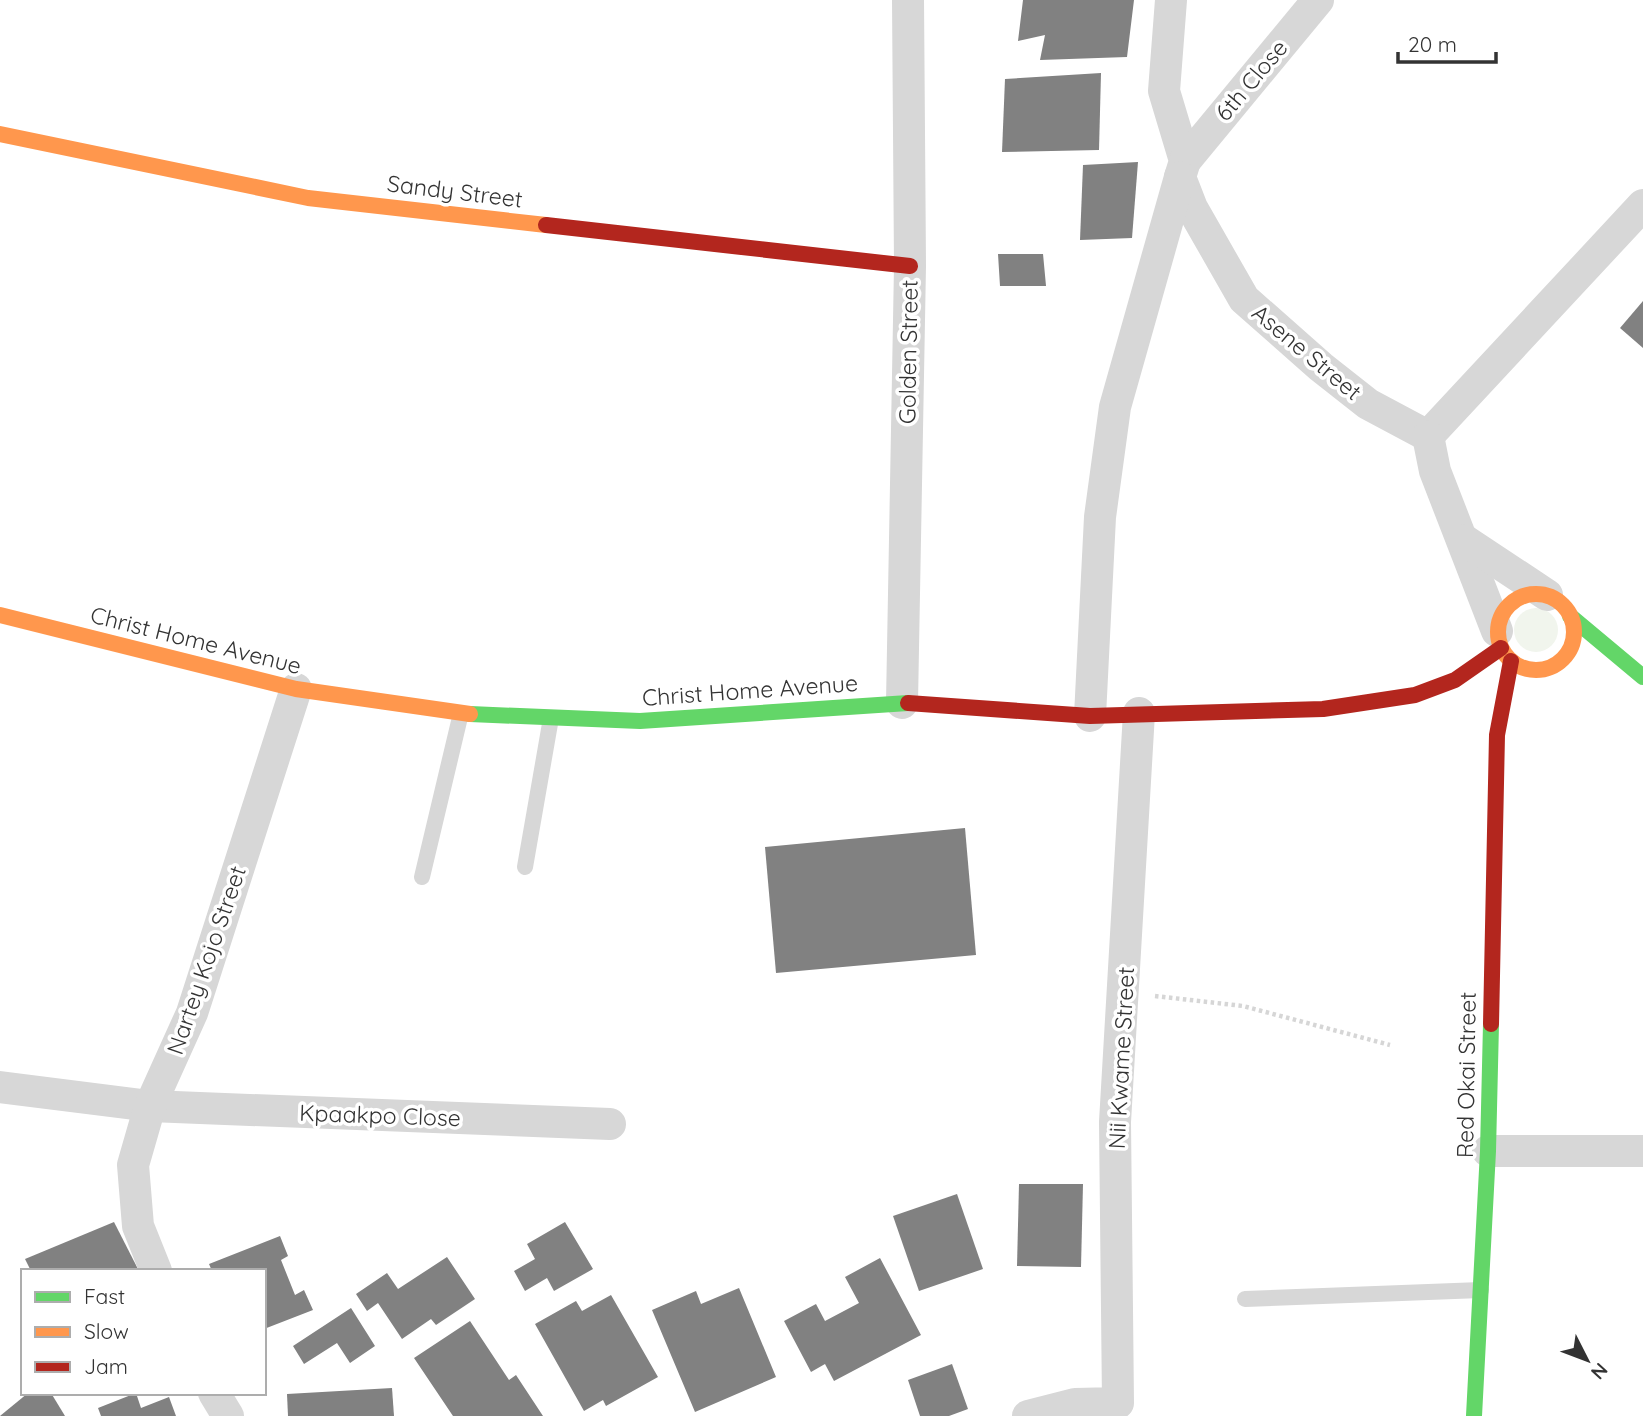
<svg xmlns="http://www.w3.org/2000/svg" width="1643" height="1416" viewBox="0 0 1643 1416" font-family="Quicksand,sans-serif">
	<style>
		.green { fill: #f1f5ed }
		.building { fill: #818181 }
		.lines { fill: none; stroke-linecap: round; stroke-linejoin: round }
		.path { stroke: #d6d6d6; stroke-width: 4.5; stroke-dasharray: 3.5 3.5; stroke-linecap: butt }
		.lane { stroke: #d7d7d7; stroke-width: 16 }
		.street { stroke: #d7d7d7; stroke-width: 32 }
		.fast { stroke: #63d668; stroke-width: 16 }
		.slow { stroke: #ff974d; stroke-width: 16 }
		.jam { stroke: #b3261e; stroke-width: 16 }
		.labels { text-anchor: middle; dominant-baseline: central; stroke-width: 7; stroke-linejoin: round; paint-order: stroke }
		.street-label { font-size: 23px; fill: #333; stroke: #fff }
	</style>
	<rect width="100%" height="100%" fill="#fff"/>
	<circle class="green" cx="1536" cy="630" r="22"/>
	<g class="building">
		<path d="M1023,0h111l-7,57 -87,3 5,-25 -27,6z"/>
		<path d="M1101,73l-2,77 -97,2 3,-73z"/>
		<path d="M1138,162l-6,76 -52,2 3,-75z"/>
		<path d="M998,254h45l3,32h-46z"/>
		<path d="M1643,301v47l-23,-20z"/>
		<path d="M965,828l11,127 -200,18 -11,-126z"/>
		<path d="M1019,1184h64l-2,83 -64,-1z"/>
		<path d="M957,1194l26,75 -64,22 -26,-75z"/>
		<path d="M114,1222l25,49h-108l-6,-12z"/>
		<path d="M565,1222l28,47 -39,22 -7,-13 -22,13 -11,-20 21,-12 -8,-15z"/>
		<path d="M280,1236l8,20 -7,4 14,35 9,-5 9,20 -49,19v-58h-52l-3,-7z"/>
		<path d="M447,1257l28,42 -39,26 -5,-6 -29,20 -24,-36 -11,8 -11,-17 31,-21 11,16z"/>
		<path d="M880,1258l41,77 -87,46 -9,-17 -14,8 -27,-51 32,-17 9,17 34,-18 -14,-26z"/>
		<path d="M739,1288l37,89 -81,35 -43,-102 44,-19 5,13z"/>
		<path d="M611,1295l47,82 -52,29 -3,-6 -19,11 -49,-87 41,-23 6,10z"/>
		<path d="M351,1308l24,38 -25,17 -13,-20 -33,21 -11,-18z"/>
		<path d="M470,1321l39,59 7,-5 27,41h-90l-39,-58z"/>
		<path d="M952,1364l16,45 -19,7h-29l-12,-36z"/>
		<path d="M392,1388l2,28h-106l-1,-22z"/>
		<path d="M28,1393h23l14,23h-65z"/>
		<path d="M136,1393l5,15 28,-11 7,19h-75l-3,-8z"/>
	</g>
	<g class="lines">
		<path class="path" d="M1155,996l88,10 147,39"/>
		<g class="lane">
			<path d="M525,867l26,-149"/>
			<path d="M422,877l39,-164"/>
			<path d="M1245,1299l236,-9"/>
		</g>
		<g class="street">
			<path d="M1171,0l-7,91 21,70 -5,16 12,31 52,91 77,68 47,37 60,32"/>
			<path d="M1185,161l133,-161"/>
			<path d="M1428,436l215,-231"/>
			<path d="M1428,436l7,35 62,160"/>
			<path d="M1464,540l83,55"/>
			<path d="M902,703l8,-437 -2,-266"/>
			<path d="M1090,716l10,-199 15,-110 65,-230"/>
			<path d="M0,1087l150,19 460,18"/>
			<path d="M1488,1151h155"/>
			<path d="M156,1271l-18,-45 -5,-61 17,-59 42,-93 104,-324"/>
			<path d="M214,1393l14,23"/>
			<path d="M1028,1416l47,-12 43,-1 -3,-281 24,-409"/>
		</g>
		<g class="fast">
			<path d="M1570,616l73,61"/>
			<path d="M470,714l170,7 268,-18"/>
			<path d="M1474,1416l14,-265 3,-127"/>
		</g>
		<g class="slow">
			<path d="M0,134l308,64 238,27"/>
			<circle cx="1536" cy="632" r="38"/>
			<path d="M0,615l296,74 174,25"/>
		</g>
		<g class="jam">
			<path d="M546,225l364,41"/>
			<path d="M908,703l182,13 233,-7 92,-14 40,-15 46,-32"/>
			<path d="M1491,1024l6,-289 14,-74"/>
		</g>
	</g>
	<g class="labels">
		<g class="street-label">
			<text transform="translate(1251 80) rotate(-50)">6th Close</text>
			<text transform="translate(455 191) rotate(7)">Sandy Street</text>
			<text transform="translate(908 352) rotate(-89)">Golden Street</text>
			<text transform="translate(1307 352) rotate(40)">Asene Street</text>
			<text transform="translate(196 640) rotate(14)">Christ Home Avenue</text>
			<text transform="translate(750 690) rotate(-4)">Christ Home Avenue</text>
			<text transform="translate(206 960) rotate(-71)">Nartey Kojo Street</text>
			<text transform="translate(1121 1058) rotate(-87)">Nii Kwame Street</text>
			<text transform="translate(1466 1075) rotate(-89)">Red Okai Street</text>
			<text transform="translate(380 1115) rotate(2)">Kpaakpo Close</text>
		</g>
	</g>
	<rect x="21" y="1269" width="245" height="126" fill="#ffffff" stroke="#adadad" stroke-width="2"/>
	<rect x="35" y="1292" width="35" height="10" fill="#63d668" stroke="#adadad" stroke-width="2"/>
	<text x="84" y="1304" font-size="21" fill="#333333">Fast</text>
	<rect x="35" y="1327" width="35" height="10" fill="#ff974d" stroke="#adadad" stroke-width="2"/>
	<text x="84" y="1339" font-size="21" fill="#333333">Slow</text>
	<rect x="35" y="1362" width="35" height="10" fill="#b3261e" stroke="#adadad" stroke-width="2"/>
	<text x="84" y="1374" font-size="21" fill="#333333">Jam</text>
	<g transform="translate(1587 1360) rotate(132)" stroke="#ffffff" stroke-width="5" paint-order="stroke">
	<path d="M0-5L12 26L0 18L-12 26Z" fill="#333333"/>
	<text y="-10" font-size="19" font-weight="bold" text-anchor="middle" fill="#333333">N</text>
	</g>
	<path d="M1398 52v10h98v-10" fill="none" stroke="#333333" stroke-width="3.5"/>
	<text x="1408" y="52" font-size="21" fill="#333333" stroke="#ffffff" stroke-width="5" paint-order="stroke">20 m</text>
</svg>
